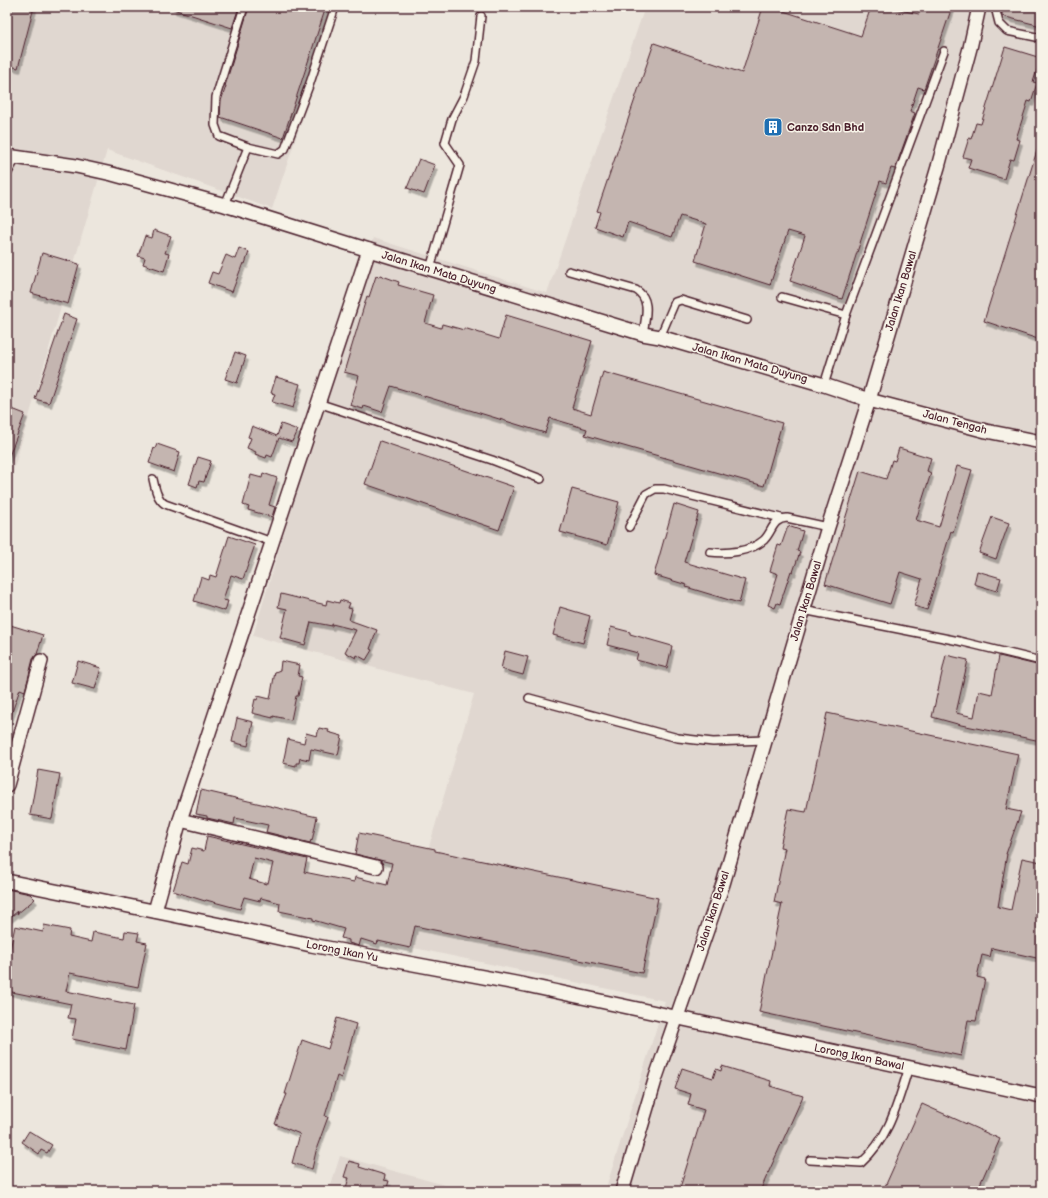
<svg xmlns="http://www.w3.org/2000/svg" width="1048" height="1198" viewBox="0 0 1048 1198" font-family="'Balsamiq Sans',sans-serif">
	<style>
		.built { fill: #e0d7d0 }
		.building { fill: #c4b5b0; stroke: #4a1f2b; fill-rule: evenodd; filter: url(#shadow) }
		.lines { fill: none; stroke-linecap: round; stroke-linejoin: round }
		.service-casing { stroke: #4a1f2b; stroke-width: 10 }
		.minor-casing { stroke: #4a1f2b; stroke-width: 16 }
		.service { stroke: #f7f3e8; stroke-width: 7 }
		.minor { stroke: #f7f3e8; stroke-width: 13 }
		.labels { text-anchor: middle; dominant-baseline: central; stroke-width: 3; stroke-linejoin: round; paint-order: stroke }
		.poi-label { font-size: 11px; font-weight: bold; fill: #4a1f2b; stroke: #f7f3e8; text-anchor: start }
		.street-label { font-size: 11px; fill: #4a1f2b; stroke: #f7f3e8 }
	</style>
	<defs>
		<filter id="shadow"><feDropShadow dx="2.5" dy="4.5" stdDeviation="0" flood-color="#0004"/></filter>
	</defs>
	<rect width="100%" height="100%" fill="#ece6dd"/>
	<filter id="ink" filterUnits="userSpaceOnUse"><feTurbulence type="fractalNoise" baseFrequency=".025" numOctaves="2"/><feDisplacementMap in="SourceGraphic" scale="8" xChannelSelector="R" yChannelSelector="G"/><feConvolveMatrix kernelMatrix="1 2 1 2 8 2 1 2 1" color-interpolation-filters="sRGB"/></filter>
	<g filter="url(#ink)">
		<g class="built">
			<path d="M7,7h333l-68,202 -165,-59 -100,342z"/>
			<path d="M645,7h396v1184h-436l60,-190 -265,-56 74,-251 -221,-58 120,-398 174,55z"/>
			<path d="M340,1156l126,35h-137z"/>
		</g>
		<g class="building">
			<path d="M7,7h27l-16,61 -11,-3z"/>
			<path d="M173,7h66l-7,21 -59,-19z"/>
			<path d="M249,7h77l-43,131 -63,-21 1,-16 5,-15h-1z"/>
			<path d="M763,7h8l90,29 10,-29h15l33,7 1,-7h32l-28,82 -6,-2 -8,24 5,2 -20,56 -4,-1 -5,15 -6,-2 -38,118 -52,-18 15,-45 -17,-5 -18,54 -75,-24 11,-37 -26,-8 -8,21 -44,-15 -5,15 -28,-10 5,-15 -3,-1 57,-168 88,30z"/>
			<path d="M1003,7h38v19l-39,-10v-3z"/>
			<path d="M1005,47l36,11 -8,24 4,1 -6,19 -3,-1 -12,38 4,1 -6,20 -4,-1 -6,20 -36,-11 3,-9 -8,-2 6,-19 2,1 5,-16 5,1z"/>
			<path d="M1039,144h2v196l-57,-19z"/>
			<path d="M419,159l16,6 -11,29 -17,-6z"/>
			<path d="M154,230l17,6 -6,17 4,1 -5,17 -21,-7 2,-6 -7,-2 7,-20 7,2z"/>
			<path d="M239,248l10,4 -4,12 -2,-1 -11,29 -24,-9 4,-11 6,2 8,-19 9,4z"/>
			<path d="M42,253l37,11 -11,40 -37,-11z"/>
			<path d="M380,275l19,7 -1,3 35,10 -8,28 16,5 1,-4 22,6v-2l35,11 7,-24 86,26 -20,67 19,6 12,-42 179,51 -18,63 -179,-51 2,-6 -37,-11 -5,15 -154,-47 -9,26 -18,-6 -1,3 -13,-4 9,-29 -15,-4 23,-76 2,1 7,-21 3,1z"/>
			<path d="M64,314l13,5 -28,84 -14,-4z"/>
			<path d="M235,352l11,4 -9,27 -12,-4z"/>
			<path d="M276,377l24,7 -7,24 -21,-6 3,-8 -4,-1z"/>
			<path d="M7,407l18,7 -17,45h-1z"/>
			<path d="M281,424l17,6 -4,9h-1l-1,3 -13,-4 -7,19 -5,-2 -1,3 -11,-4 1,-2 -9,-4 4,-10 -3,-1 4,-11 25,10z"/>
			<path d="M380,441l134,46 -15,43 -134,-46z"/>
			<path d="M157,444l23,8 -6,20 -25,-9 5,-15 1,1z"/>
			<path d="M899,448l32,10 -4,13 4,2 -15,47 23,7 18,-61 15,4 -19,62 -2,-1 -24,79 -13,-4 8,-27 -22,-7 -10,32 -65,-20 35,-113 26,8 6,-19 3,1z"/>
			<path d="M198,457l13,4 -7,21 -5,-1 -2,6 -8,-3z"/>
			<path d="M263,473l14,5 -8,27 6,2 -3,10 -24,-7 1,-3 -6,-2 8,-30 11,3z"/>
			<path d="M572,489l47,13 -12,43 -47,-13z"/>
			<path d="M674,504l25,8 -15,50 61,18 -6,23 -53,-16 1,-2 -33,-10z"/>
			<path d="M992,517l17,6 -13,36 -17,-6z"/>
			<path d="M788,526l15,5 -6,20 3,1 -7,20 -2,-1 -11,33 -3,-1 -2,5 -7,-3 10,-31 -8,-3 8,-26 3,1z"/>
			<path d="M229,536l26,9 -12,34 -12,-4 -8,25 5,1 -3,10 -31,-10 7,-24 8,3 1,-5 6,2z"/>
			<path d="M977,571l24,7 -4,13 -23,-7z"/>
			<path d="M281,594l45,11 1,-5 12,3 1,-3 10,3 -2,5 4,1 -3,11 28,10 -7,19 2,1 -6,10 -9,-5 -1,3 -11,-6 11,-22 -24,-6v2l-21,-4 -6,23 -25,-7 7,-29 -9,-2z"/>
			<path d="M560,607l30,9 -7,27 -30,-8z"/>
			<path d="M7,624l36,11 -6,19 -4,5 -8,32 -5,-2 -11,32h-2z"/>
			<path d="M611,627l19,5v2l42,12 -5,22 -31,-8 2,-7 -31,-8z"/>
			<path d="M505,651l23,6 -5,18 -22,-6z"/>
			<path d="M946,655l22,5 -12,53 18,4 5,-26 13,3 7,-38 42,10v75l-80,-16 -29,-8z"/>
			<path d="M78,661l23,7 -6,21 -23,-6z"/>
			<path d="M281,661l19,4 -2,11 4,1 -4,19h-2l-5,24 -18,-4v2l-21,-5 3,-14 2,1 1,-4 12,3 5,-27 5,-2z"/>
			<path d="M827,713l191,41 -12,55 15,3 -15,42h1l-9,53 13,3 11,-52 19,4v97l-49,-11 -2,9 -8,-2 -5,22 8,2 -9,42 -8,-1 -7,36 -202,-44 23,-108 -8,-2 11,-54 -5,-1 8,-38 18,3z"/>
			<path d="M237,718l16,4 -5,24 -16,-4z"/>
			<path d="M319,728l10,2 -1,2 14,4 -4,19 -27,-6 -2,11 -9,-2 -1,5h-3v3l-13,-3 5,-24 16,4 2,-10 11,3z"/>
			<path d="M38,770l22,4 -8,45 -22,-4z"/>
			<path d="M201,790l116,27 -5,24 -1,-1 -1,3 -44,-11 2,-7 -33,-7 -1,6 -27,-6v-2l-11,-2z"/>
			<path d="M359,833l76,16v2l223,47 -16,75 -227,-47 -5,22 -32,-7 -1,3 -16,-5 -2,7 -10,-3v-3l-8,-2 3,-9 -31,-9v-2l-34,-7 1,-8 -19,-5 -1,3 -16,-4 -4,12 -34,-9 -1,1 -32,-10 9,-29 6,2 4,-16 12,3 3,-15 100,23 -3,13 50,10 1,-5 32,8 5,-22 -37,-9zM254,858l19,5 -5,20 -2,-1v2l-17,-5z"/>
			<path d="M7,889l23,5 5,5 -18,15 1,-3 -11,9z"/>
			<path d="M44,925l26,5 -1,7 22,5 2,-10 31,6 1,-7 14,2 -2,8 10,2 -9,44 -68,-14 -4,18 68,14 -8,45 -54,-11 4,-20 -8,-1 3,-14 -64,-13v-27l8,-38 28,6z"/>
			<path d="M337,1018l19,6 -15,54 -4,-2 -12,40 3,1 -11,30 -5,22 -20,-6 8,-29 -25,-10 12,-30h-2l17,-54 26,9z"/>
			<path d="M722,1066l49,15 -1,5 33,10 -43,95h-81l25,-81 -16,-5 3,-11 -16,-5 7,-21 31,10 3,-9 5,2z"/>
			<path d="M922,1104l78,35 -23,52h-94z"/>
			<path d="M29,1131l23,14 -5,8 -6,-3 -2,4 -17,-12z"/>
			<path d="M349,1161l11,3 -1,3 26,8 -1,5 5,1 -3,10h-41l4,-13 -5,-1z"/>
		</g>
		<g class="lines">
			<g class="service-casing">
				<g id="service">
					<path d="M244,7l-28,90 -1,28 4,11 29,11 30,7 7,-5 25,-66 25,-76"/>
					<path d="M995,7l4,16 8,8 34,7"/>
					<path d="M7,174l9,-16"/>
					<path d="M225,205l23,-58"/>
					<path d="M430,269l30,-104 -15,-22 7,-24 12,-23 12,-35 5,-45"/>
					<path d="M569,271l67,19c16,9 9,29 7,44"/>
					<path d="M782,297l64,18"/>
					<path d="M660,337l15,-35 6,-2 66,20"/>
					<path d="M824,385l22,-70 98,-264"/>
					<path d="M318,403l174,57 49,19"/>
					<path d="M153,479c2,9 4,20 12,25l107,38"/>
					<path d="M629,527l17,-33 9,-5h9l117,29"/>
					<path d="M710,552c17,2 40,0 54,-12 9,-9 8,-21 23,-22l41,9"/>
					<path d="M803,610l156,31 82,20"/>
					<path d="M529,698l149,40 35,4 52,-2"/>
					<path d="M810,1160l51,3c29,-26 36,-59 48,-96"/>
				</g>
			</g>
			<g class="minor-casing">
				<g id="minor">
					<path d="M7,156l69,10 36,8 113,31 144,45 274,84 17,3 164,48 45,15 117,31 55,11"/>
					<path d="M7,785l34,-124"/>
					<path d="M180,820l196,47"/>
					<path d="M7,881l214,44 90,20 215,40 515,111"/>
					<path d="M155,911l25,-91 189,-570"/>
					<path d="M622,1191l34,-114 67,-193 105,-357 41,-127 69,-233 32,-119 9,-41"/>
				</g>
			</g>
			<use href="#service" class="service"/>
			<use href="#minor" class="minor"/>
		</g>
	</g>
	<defs>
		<g id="building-square" transform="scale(1)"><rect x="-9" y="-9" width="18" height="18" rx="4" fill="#1f6fb2" stroke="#f7f3e8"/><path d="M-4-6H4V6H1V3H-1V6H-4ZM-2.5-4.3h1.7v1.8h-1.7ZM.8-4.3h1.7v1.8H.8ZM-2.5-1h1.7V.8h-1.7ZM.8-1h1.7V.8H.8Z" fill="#fff"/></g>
	</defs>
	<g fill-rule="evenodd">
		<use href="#building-square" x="773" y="127"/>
	</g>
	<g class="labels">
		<g class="poi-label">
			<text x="787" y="127">Canzo Sdn Bhd</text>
		</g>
		<g class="street-label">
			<text transform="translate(439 272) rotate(17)">Jalan Ikan Mata Duyung</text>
			<text transform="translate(901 291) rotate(-73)">Jalan Ikan Bawal</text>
			<text transform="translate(750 363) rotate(16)">Jalan Ikan Mata Duyung</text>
			<text transform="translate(955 422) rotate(15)">Jalan Tengah</text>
			<text transform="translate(806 601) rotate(-73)">Jalan Ikan Bawal</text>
			<text transform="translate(713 911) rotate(-72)">Jalan Ikan Bawal</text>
			<text transform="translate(342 951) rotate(11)">Lorong Ikan Yu</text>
			<text transform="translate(859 1057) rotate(12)">Lorong Ikan Bawal</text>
		</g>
	</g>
	<rect width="1048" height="1198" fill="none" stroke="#f7f3e8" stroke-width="24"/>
	<rect x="12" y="12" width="1024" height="1174" fill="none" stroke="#4a1f2b" stroke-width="1.5" filter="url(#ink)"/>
</svg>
